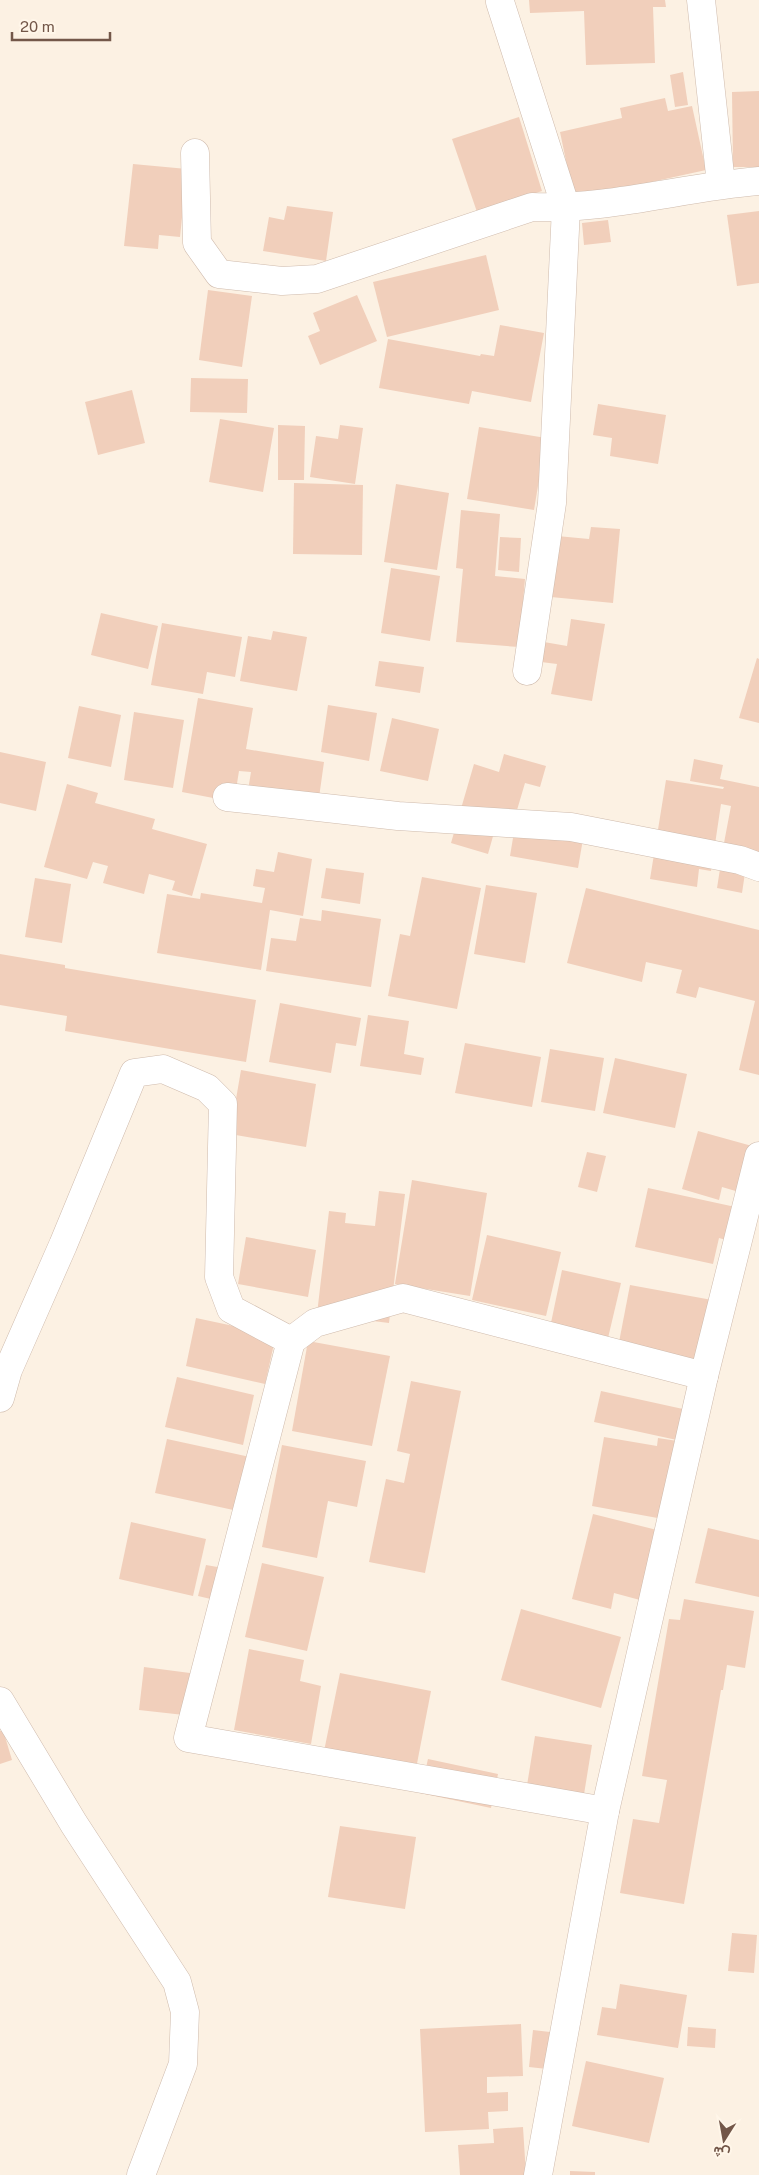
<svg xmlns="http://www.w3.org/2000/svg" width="759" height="2175" viewBox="0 0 759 2175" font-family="'Public Sans',Vazirmatn,sans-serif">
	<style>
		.building { fill: #f1cfbb }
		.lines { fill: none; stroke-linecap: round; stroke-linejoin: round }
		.minor-casing { stroke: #cfbbad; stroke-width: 29 }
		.minor { stroke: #fff; stroke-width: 28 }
	</style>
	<rect width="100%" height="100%" fill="#fcf1e3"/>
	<g class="building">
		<path d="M529,0h136l1,7h-13l2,56 -69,2 -2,-54 -54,2z"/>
		<path d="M683,72l5,33 -13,2 -5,-32z"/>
		<path d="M759,91v76h-26l-1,-75z"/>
		<path d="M665,98l3,13 24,-5 14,64 -132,29 -14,-67 62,-14 -2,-10z"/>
		<path d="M519,117l23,74 -65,21 -25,-73z"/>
		<path d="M133,164l54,5 -7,68 -21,-2 -1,14 -34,-3z"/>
		<path d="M287,206l46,6 -7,49 -63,-10 6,-34 15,3z"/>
		<path d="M759,211v72l-22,3 -10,-71z"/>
		<path d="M608,220l3,22 -27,3 -2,-22z"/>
		<path d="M486,255l13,55 -112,27 -14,-55z"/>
		<path d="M208,290l44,6 -10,71 -43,-7z"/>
		<path d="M357,295l20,46 -57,24 -12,-29 12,-5 -7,-18z"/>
		<path d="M500,325l44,8 -13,69 -59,-11 -3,13 -90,-16 9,-49 92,17 1,-2 13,2z"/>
		<path d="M191,378l57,1 -1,34 -57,-1z"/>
		<path d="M132,390l13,53 -47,12 -13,-53z"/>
		<path d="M598,404l68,11 -8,49 -48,-8 2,-18 -19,-3z"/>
		<path d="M220,419l54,9 -11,64 -54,-10z"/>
		<path d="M278,425l27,1 -1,54h-26z"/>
		<path d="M340,425l23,3 -8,56 -45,-7 6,-41 22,3z"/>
		<path d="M479,427l67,11 -12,72 -67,-11z"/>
		<path d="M294,483l69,2 -1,70 -69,-1z"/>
		<path d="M396,484l53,9 -12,77 -53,-8z"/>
		<path d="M461,510l39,4 -5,62 30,3 -6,68 -63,-5 7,-73 -7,-1z"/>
		<path d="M591,527l29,2 -7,74 -62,-6 6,-61 32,3z"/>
		<path d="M500,537l21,1 -2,34 -21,-2z"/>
		<path d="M391,568l49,8 -10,65 -49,-8z"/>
		<path d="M101,613l57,13 -10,43 -57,-14z"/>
		<path d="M571,619l34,5 -13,77 -41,-7 6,-30 -16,-2 3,-20 23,4z"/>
		<path d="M162,623l80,14 -7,40 -28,-5 -4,22 -52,-9z"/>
		<path d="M273,631l34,6 -10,54 -57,-10 8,-45 23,4z"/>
		<path d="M757,658l2,1v64l-20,-5z"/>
		<path d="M379,661l45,6 -4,26 -45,-7z"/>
		<path d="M198,698l55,10 -7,41 78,13 -8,57 -71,-11 6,-36 -12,-1 -5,31 -52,-10z"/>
		<path d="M328,705l49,8 -8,48 -48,-9z"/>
		<path d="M79,706l42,9 -10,52 -43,-9z"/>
		<path d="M134,712l50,8 -11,68 -49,-8z"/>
		<path d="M392,718l47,11 -11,52 -48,-10z"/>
		<path d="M0,752l46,10 -10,49 -36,-8z"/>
		<path d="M504,754l42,12 -6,21 -15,-4 -13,44 -15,-5 -9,32 -37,-11 23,-79 25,8z"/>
		<path d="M694,759l29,6 -3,14 39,8v84l-39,-7 11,-58 -10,-2 -10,67 -12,-2 -2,18 -47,-8 16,-99 57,9 1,-2 -34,-6z"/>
		<path d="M67,784l31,9 -3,10 60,16 -3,10 55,15 -15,52 -20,-6 3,-9 -26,-7 -5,20 -41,-11 5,-17 -15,-4 -6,17 -43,-12z"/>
		<path d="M515,826l68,13 -5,29 -68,-12z"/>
		<path d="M278,852l34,7 -9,57 -33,-6 -9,60 -104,-17 10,-59 33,5 1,-6 61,10 3,-15 -12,-2 3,-17 18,3z"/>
		<path d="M326,868l38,5 -4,31 -39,-6z"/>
		<path d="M720,869l25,4 -3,20 -25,-5z"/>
		<path d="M422,877l59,11 -24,121 -69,-13 12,-62 10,2z"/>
		<path d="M35,878l36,6 -9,59 -37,-6z"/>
		<path d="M486,885l51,8 -12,70 -51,-9z"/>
		<path d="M586,888l173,42v145l-20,-5 16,-69 -56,-14 -3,11 -20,-5 6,-23 -36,-8 -4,20 -75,-19z"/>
		<path d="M322,910l59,9 -10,68 -105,-16 5,-33 25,3 4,-23 21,3z"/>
		<path d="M0,954l65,11v3l191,32 -10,62 -181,-31 2,-15 -67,-11z"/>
		<path d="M280,1003l81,15 -5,28 -20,-3 -5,30 -62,-11z"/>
		<path d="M368,1015l41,6 -5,33 20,4 -3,17 -61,-9z"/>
		<path d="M465,1043l76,14 -9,50 -77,-14z"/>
		<path d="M550,1049l54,9 -9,53 -54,-9z"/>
		<path d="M615,1058l72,16 -12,54 -72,-15z"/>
		<path d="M241,1070l75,14 -10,63 -76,-13z"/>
		<path d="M698,1131l54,15 -13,46 -17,-5 -3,13 -37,-11z"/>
		<path d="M587,1152l19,4 -9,36 -19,-5z"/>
		<path d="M412,1180l75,13 -17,103 -75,-12z"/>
		<path d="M648,1188l92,20 -7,34 -14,-4 -6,26 -78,-17z"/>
		<path d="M379,1191l26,3 -16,129 -72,-9 12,-103 17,2 -1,10 30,3z"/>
		<path d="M487,1235l74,17 -15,64 -74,-16z"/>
		<path d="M246,1237l70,13 -8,47 -70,-13z"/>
		<path d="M562,1270l59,13 -17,72 -57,-13z"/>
		<path d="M630,1285l82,15 -14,78 -83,-15z"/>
		<path d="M196,1318l80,17 -11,49 -79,-18z"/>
		<path d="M308,1341l82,15 -18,90 -80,-15z"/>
		<path d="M177,1377l77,18 -11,50 -78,-18z"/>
		<path d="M411,1381l50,10 -36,182 -56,-11 17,-83 18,4 6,-29 -13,-3z"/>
		<path d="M601,1391l91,20 -6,31 -92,-20z"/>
		<path d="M604,1437l53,9 1,-8 26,4 -21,77 -71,-13z"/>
		<path d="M167,1439l83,18 -12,54 -83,-18z"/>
		<path d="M282,1445l84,16 -9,46 -29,-6 -11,57 -55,-11z"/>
		<path d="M593,1514l64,16 -17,70 -26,-7 -3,16 -39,-10z"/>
		<path d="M131,1522l75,17 -13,57 -74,-17z"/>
		<path d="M708,1528l51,12v57l-64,-14z"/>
		<path d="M262,1563l62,14 -17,74 -62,-14z"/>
		<path d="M206,1565l17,3 -8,32 -17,-4z"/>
		<path d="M684,1599l70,12 -9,57 -18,-3 -4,25h-2l-37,214 -64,-11 13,-74 26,4 8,-43 -25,-4 27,-157 11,1z"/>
		<path d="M521,1609l100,28 -20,71 -100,-28z"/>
		<path d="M249,1649l55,11 -4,21 21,5 -10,58 -77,-14z"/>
		<path d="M144,1667l46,6 -6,42 -45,-5z"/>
		<path d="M340,1673l91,18 -17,88 -92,-18z"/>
		<path d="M3,1730l9,30 -12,4v-33z"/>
		<path d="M535,1736l57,9 -12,74 -57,-9z"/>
		<path d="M428,1759l70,15 -7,34 -71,-15z"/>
		<path d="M340,1826l76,11 -11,72 -77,-12z"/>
		<path d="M732,1933l25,2 -3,38 -26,-2z"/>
		<path d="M620,1984l67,11 -9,53 -81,-13 5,-28 14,2z"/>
		<path d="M521,2024l2,52 -36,1v16l21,-1v19l-20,1 1,17 -64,3 -5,-103z"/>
		<path d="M688,2027l28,2 -1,19 -28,-2z"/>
		<path d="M533,2030l17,2 -3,37 -18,-2z"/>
		<path d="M586,2061l78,17 -15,65 -77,-17z"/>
		<path d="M523,2127l3,48h-66l-2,-30 36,-2 -1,-14z"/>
		<path d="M570,2171l25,1v3h-25z"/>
	</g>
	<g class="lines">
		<g class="minor-casing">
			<g id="minor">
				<path d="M701,0l20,184"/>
				<path d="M500,2l66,206 -14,295 -25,168"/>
				<path d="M195,153l2,90 22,31 63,7 35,-2 215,-72c76,3 152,-20 227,-26"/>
				<path d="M227,797l171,19 173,11 169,33 19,7"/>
				<path d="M0,1398l8,-28 55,-125 71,-172 29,-4 44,19 16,16 -4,173 12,32 60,32"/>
				<path d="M0,1701l74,123 103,158 8,30 -2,52 -42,111"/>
				<path d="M605,1811l-417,-73 103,-397 24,-18 88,-25 301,78"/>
				<path d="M538,2175l67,-364 99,-435 55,-220"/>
			</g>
		</g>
		<use href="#minor" class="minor"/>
	</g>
	<g transform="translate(724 2140) rotate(191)" stroke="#fff6e9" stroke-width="4" paint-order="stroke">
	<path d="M0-4L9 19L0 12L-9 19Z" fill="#735749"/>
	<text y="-8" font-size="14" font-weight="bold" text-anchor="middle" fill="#735749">ش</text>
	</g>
	<path d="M12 32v8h98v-8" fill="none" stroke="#735749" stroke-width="2.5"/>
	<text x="20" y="32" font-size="15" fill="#735749" stroke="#fff6e9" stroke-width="4" paint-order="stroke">20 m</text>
</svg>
